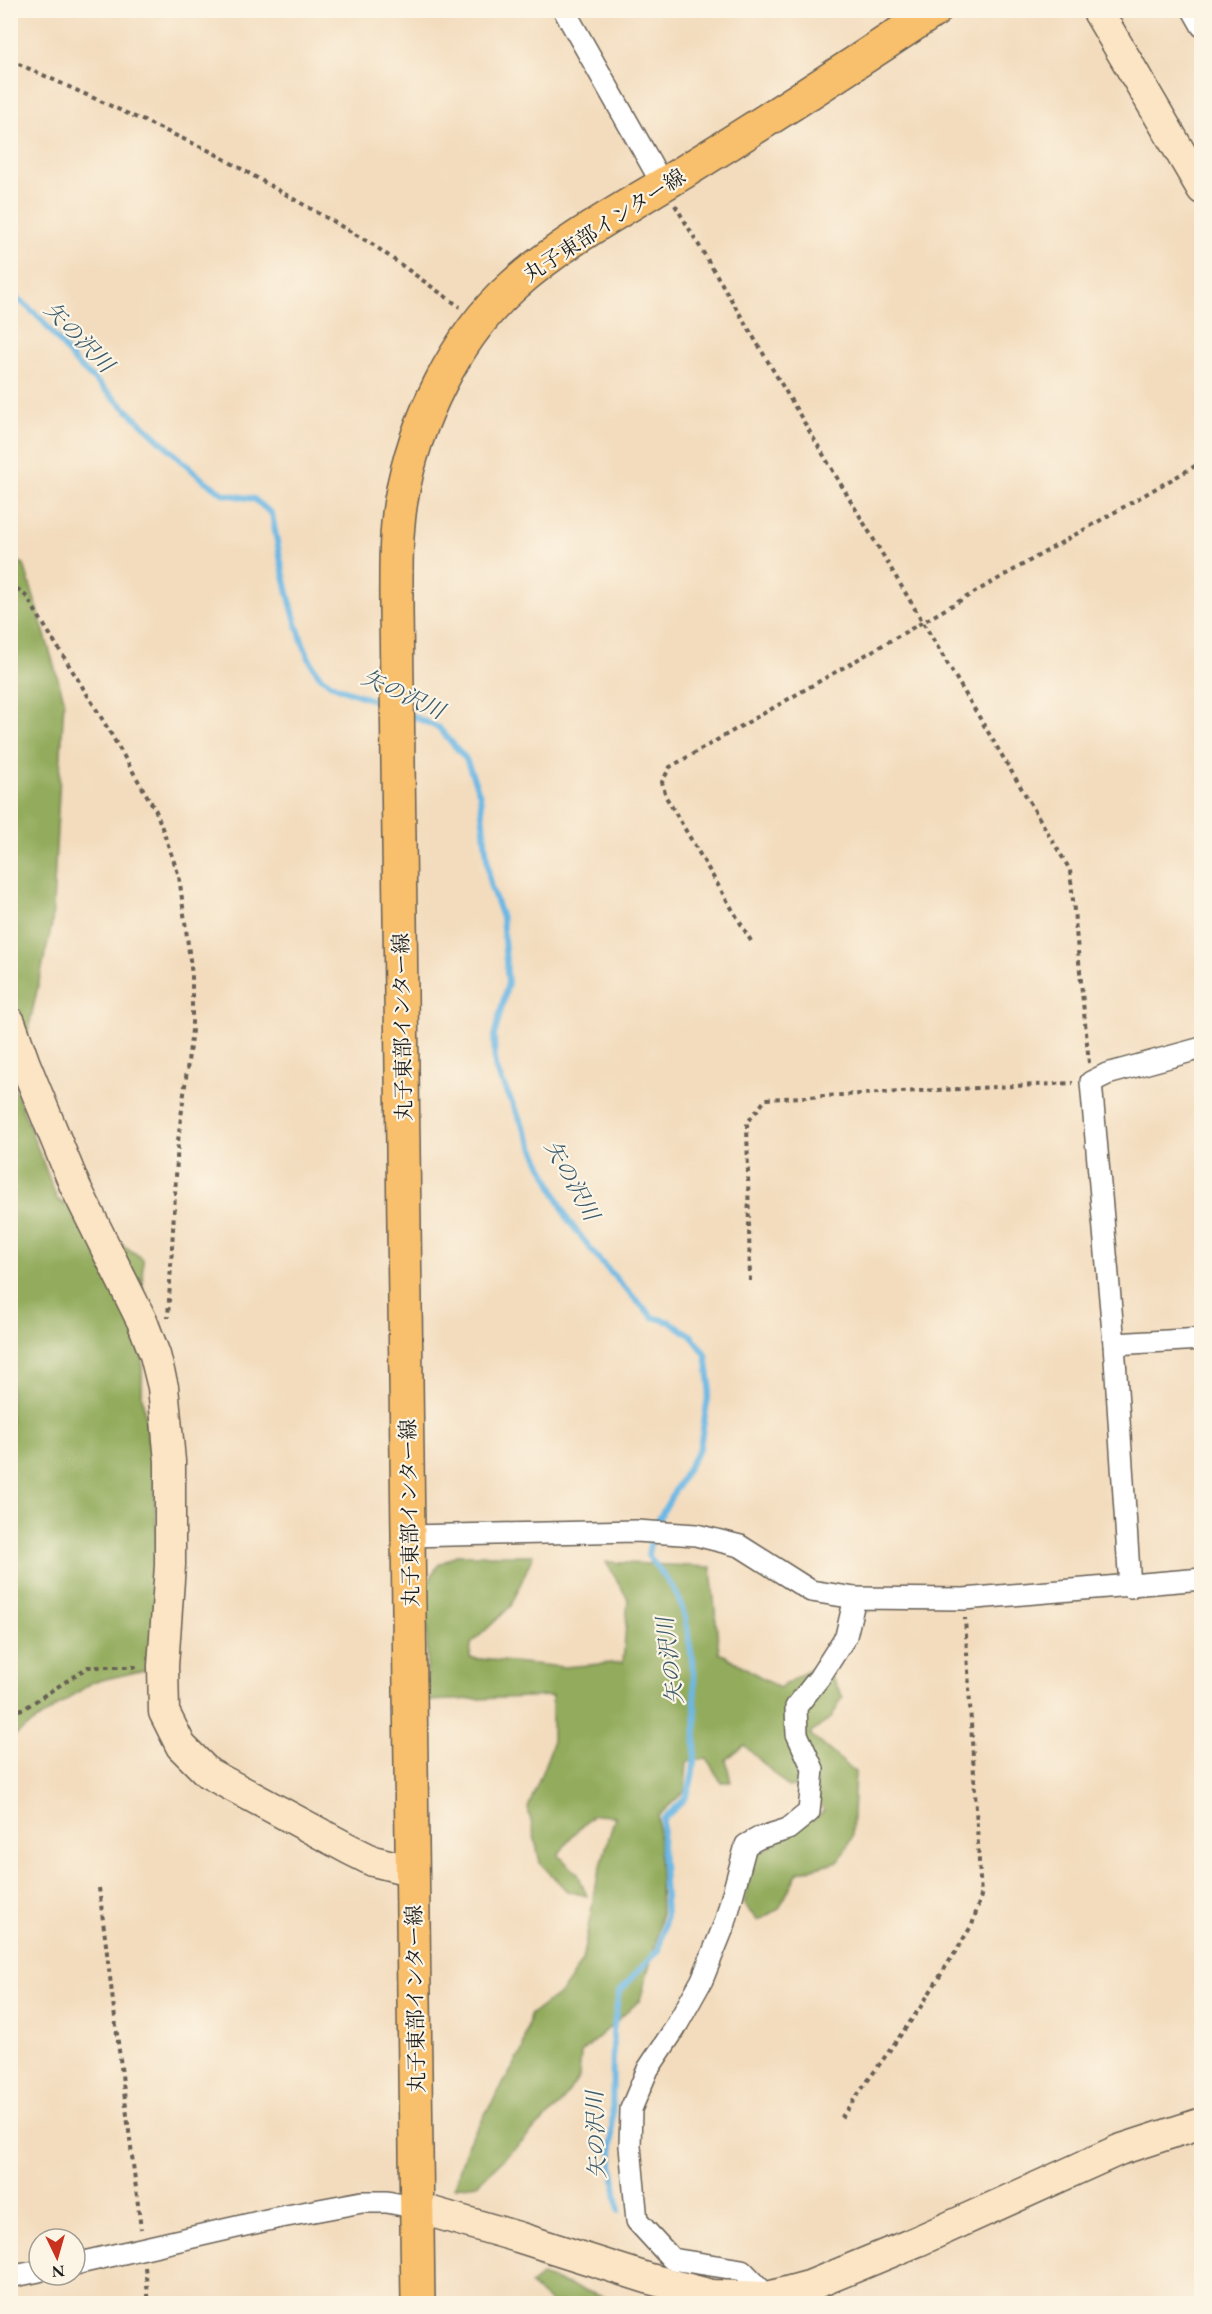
<svg xmlns="http://www.w3.org/2000/svg" width="1212" height="2314" viewBox="0 0 1212 2314" font-family="'EB Garamond','Noto Serif JP',serif">
	<style>
		.forest { fill: #92ab5c; stroke: #57643c; stroke-width: 1.5 }
		.lines { fill: none; stroke-linecap: round; stroke-linejoin: round }
		.stream { stroke: #6ab7e4; stroke-width: 6 }
		.street-casing { stroke: #675f54; stroke-width: 24 }
		.secondary-casing { stroke: #675f54; stroke-width: 33 }
		.primary-casing { stroke: #675f54; stroke-width: 36 }
		.path { stroke: #675f54; stroke-width: 4; stroke-dasharray: 4.5 4.5; stroke-linecap: butt }
		.street { stroke: #fff; stroke-width: 21 }
		.secondary { stroke: #fce5c4; stroke-width: 30 }
		.primary { stroke: #f8bf6c; stroke-width: 33 }
		.labels { text-anchor: middle; dominant-baseline: central; stroke-width: 4.5; stroke-linejoin: round; paint-order: stroke }
		.street-label { font-size: 21px; fill: #1c1c1c; stroke: #fcf5e5 }
		.water-label { font-size: 22px; font-style: italic; fill: #3b5a6c; stroke: #fcf5e5 }
	</style>
	<rect width="100%" height="100%" fill="#fcf5e5"/>
	<filter id="ink" filterUnits="userSpaceOnUse"><feTurbulence type="fractalNoise" baseFrequency=".0167" numOctaves="2"/><feDisplacementMap in="SourceGraphic" scale="12" xChannelSelector="R" yChannelSelector="G"/><feConvolveMatrix kernelMatrix="1 2 1 2 8 2 1 2 1" color-interpolation-filters="sRGB"/></filter>
	<filter id="wash" filterUnits="userSpaceOnUse"><feTurbulence type="fractalNoise" baseFrequency=".008" numOctaves="4" result="noise"/><feDisplacementMap in="SourceGraphic" scale="24" xChannelSelector="R" yChannelSelector="G"/><feGaussianBlur stdDeviation="1.35" result="paint"/><feColorMatrix in="noise" values="0 0 0 0 0 0 0 0 0 0 0 0 0 0 0 0 0 1.4 0 .05"/><feComposite in="paint" operator="in"/></filter>
	<g filter="url(#wash)">
		<rect width="100%" height="100%" fill="#f3dcbd"/>
		<g class="forest">
			<path d="M10,558l14,6 40,135 -12,225 -37,165 42,110 86,60 -1,136 12,83 9,188 -70,16 -82,56z"/>
			<path d="M456,1555h77l-22,51 -40,38 -1,14 94,9 59,-5 5,-63 -22,-37 105,5 8,85 60,36 26,-16 17,-9 21,34 -12,21 -21,16 45,38 -3,65 -13,24 -41,11 -19,37 -21,12 -14,-16 8,-46 72,-48 -14,-27 -22,3 -44,-42 -18,15 5,22h-10l-14,-23 -20,3 -2,29 -27,25 3,99 -5,28 -16,57 -59,53 -2,24 -19,28 -83,79 -23,3 14,-44 54,-91 8,-37 32,-23 20,-31 15,-81 18,-64 -22,-1 -21,21 -14,19 20,19 9,22 -20,-5 -27,-28 -12,-55 24,-62v-50l-125,5v-117l11,-19z"/>
			<path d="M541,2276l81,27h-71l-21,-18z"/>
		</g>
		<g class="lines">
			<g class="stream">
				<path d="M10,296l12,6 20,18 34,43 126,116 22,15 30,5 18,15c6,36 25,137 48,162 13,13 50,22 67,29"/>
				<path d="M408,714l31,14 27,31 14,36 10,89 12,34 6,65 -14,53 1,31 73,153 33,42 37,40 15,15 17,5 22,14 14,19 4,29 -10,63 -47,82 -5,26c11,16 27,31 33,50 14,38 21,149 7,187 -3,10 -18,20 -25,27l-1,27 4,70 -7,33 -40,43 -6,39 -1,134 7,46"/>
			</g>
		</g>
	</g>
	<g filter="url(#ink)">
		<g class="lines">
			<g class="street-casing">
				<g id="street">
					<path d="M564,10l99,175"/>
					<path d="M1193,10l9,16"/>
					<path d="M1114,1344l88,-5"/>
					<path d="M409,1536l227,-5 60,4 44,11 71,45 44,7"/>
					<path d="M1130,1587l-16,-243 -23,-262 16,-8 95,-26"/>
					<path d="M75,2264l201,-46 86,-16h25l31,6"/>
					<path d="M10,2277l29,-6"/>
					<path d="M768,2303v-6l-26,-27 -70,-11 -35,-38 -7,-75 1,-37 17,-40 26,-39 28,-50 23,-57 21,-78 13,-7 29,-9 21,-17 4,-43 -16,-35 -1,-27 23,-29 27,-42 9,-38 109,1 238,-20"/>
				</g>
			</g>
			<g class="secondary-casing">
				<g id="secondary">
					<path d="M1097,10l105,179"/>
					<path d="M10,1022l15,42 50,122 67,135 13,34 8,32 7,74v104l-7,101 1,46 17,34 27,27 141,76 24,12 40,10"/>
					<path d="M418,2208l100,29 132,42 62,16 56,2 41,-11 109,-45 201,-91 83,-27"/>
				</g>
			</g>
			<g class="primary-casing">
				<path id="primary" d="M418,2304l-22,-1695c0,-37 -1,-73 5,-109 13,-76 54,-163 112,-214 51,-46 116,-80 174,-116 84,-52 166,-105 248,-160"/>
			</g>
			<g class="path">
				<path d="M10,60l202,92 160,92 88,63"/>
				<path d="M675,205l395,665 19,193"/>
				<path d="M10,583l16,13 72,116 58,99 23,65 13,99v55l-14,111 -10,177"/>
				<path d="M751,941l-85,-144 -4,-15 8,-15 532,-305"/>
				<path d="M750,1281l-3,-158 19,-24 307,-16"/>
				<path d="M10,1713l15,-5 63,-41h51"/>
				<path d="M99,1888l42,341"/>
				<path d="M841,2118l79,-110 52,-83 9,-29 -16,-278"/>
				<path d="M145,2267l4,37"/>
			</g>
			<use href="#street" class="street"/>
			<use href="#secondary" class="secondary"/>
			<use href="#primary" class="primary"/>
		</g>
	</g>
	<g class="labels">
		<g class="street-label">
			<text transform="translate(604 225) rotate(-33)">丸子東部インター線</text>
			<text transform="translate(402 1027) rotate(-91)">丸子東部インター線</text>
			<text transform="translate(409 1513) rotate(-91)">丸子東部インター線</text>
			<text transform="translate(415 1999) rotate(-91)">丸子東部インター線</text>
		</g>
		<g class="water-label">
			<text transform="translate(79 337) rotate(46)">矢の沢川</text>
			<text transform="translate(403 694) rotate(25)">矢の沢川</text>
			<text transform="translate(572 1180) rotate(61)">矢の沢川</text>
			<text transform="translate(670 1661) rotate(-97)">矢の沢川</text>
			<text transform="translate(596 2135) rotate(-92)">矢の沢川</text>
		</g>
	</g>
	<rect width="1212" height="2314" fill="none" stroke="#fcf5e5" stroke-width="36"/>
	<g transform="translate(57 2257) rotate(175)"><circle r="28" fill="#fcf5e5" stroke="#a29e95" stroke-width="1.5"/>
	<path d="M0-4.5L10 22L0 15L-10 22Z" fill="#c8321e"/>
	<text y="-9" font-size="16" font-weight="bold" text-anchor="middle" fill="#1c1c1c">N</text>
	</g>
</svg>
